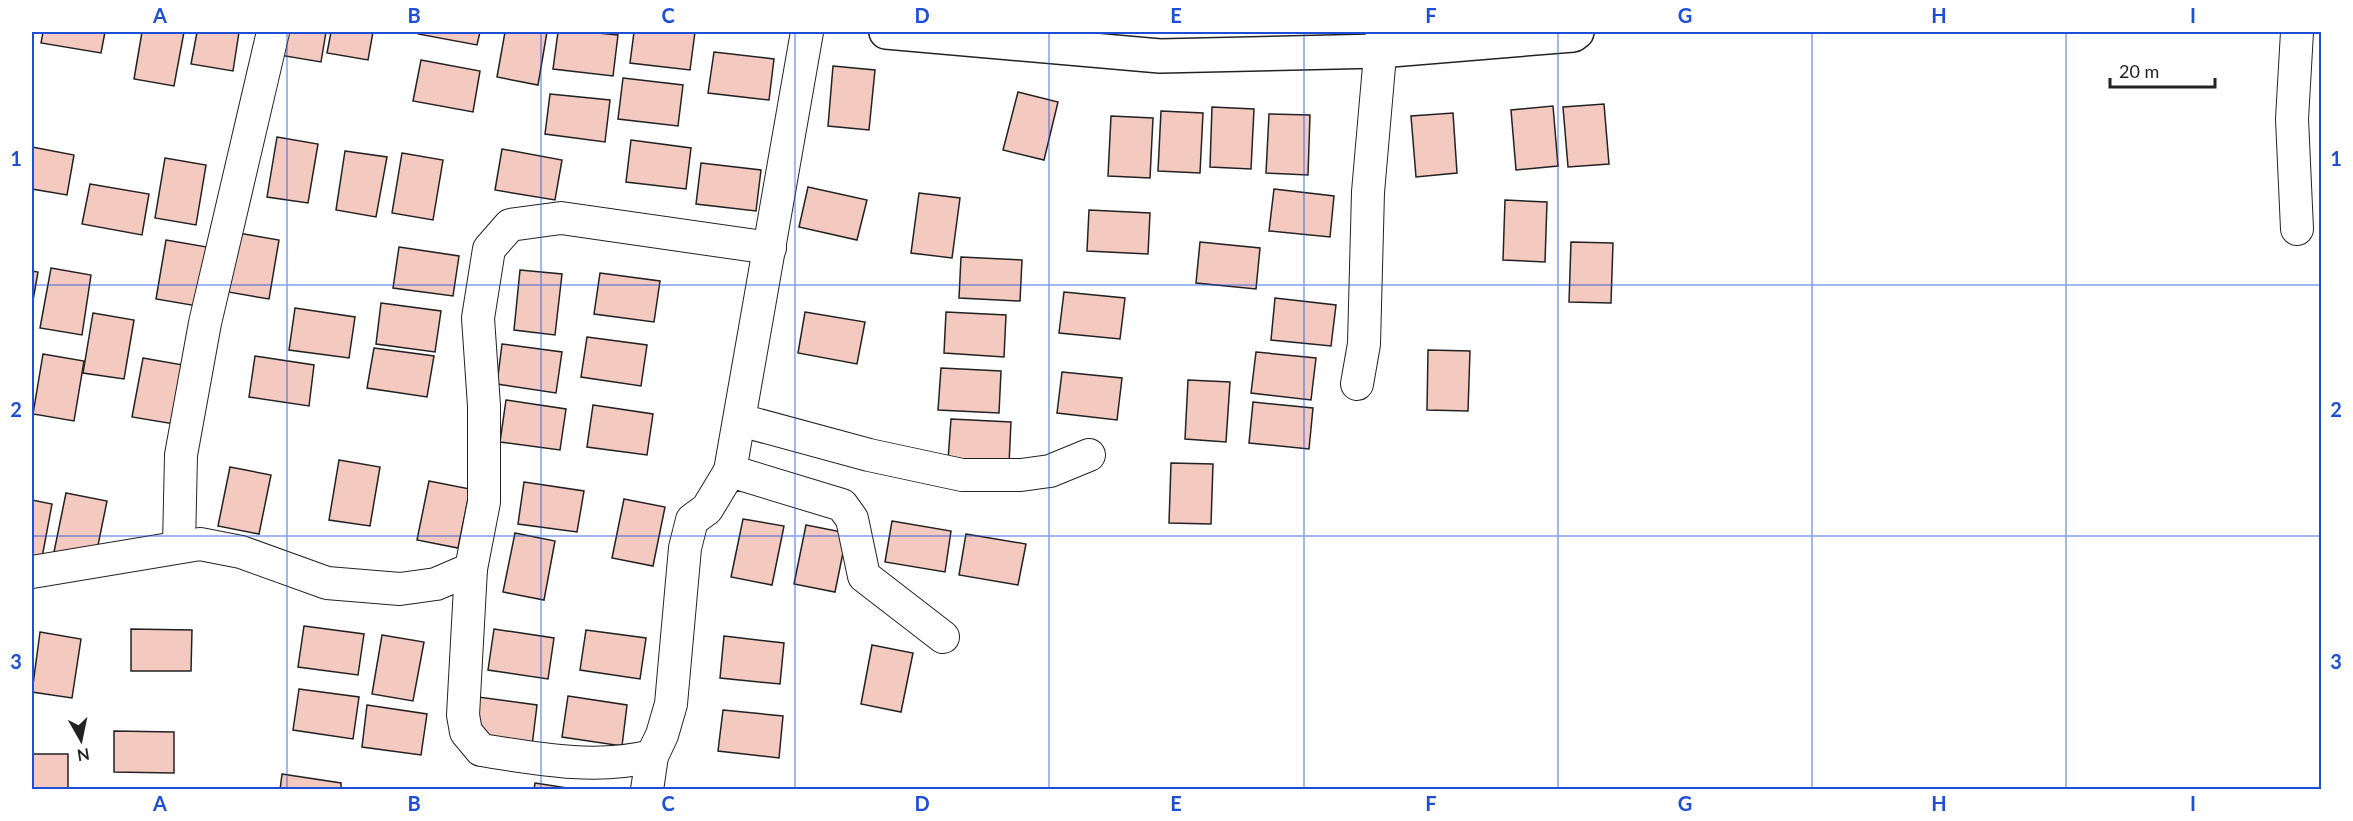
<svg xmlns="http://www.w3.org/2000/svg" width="2353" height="821" viewBox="0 0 2353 821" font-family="Lato,sans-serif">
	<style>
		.building { fill: #f3c9c0; stroke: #222; stroke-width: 1.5 }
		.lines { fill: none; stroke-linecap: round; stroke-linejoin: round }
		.street-casing { stroke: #222; stroke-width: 34 }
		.secondary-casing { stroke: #222; stroke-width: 36 }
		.street { stroke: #fff; stroke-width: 32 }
		.secondary { stroke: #fff; stroke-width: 33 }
		.grid { fill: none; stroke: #1d4ed8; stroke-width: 1.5; stroke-opacity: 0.55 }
		.neatline { fill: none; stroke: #1d4ed8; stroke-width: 2 }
		.grid-label { font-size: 20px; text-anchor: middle; font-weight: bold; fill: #1d4ed8 }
	</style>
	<rect width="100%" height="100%" fill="#fff"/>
	<g class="building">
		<path d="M43,32h62l-4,21 -60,-10z"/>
		<path d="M142,32h42l-10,54 -40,-7z"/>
		<path d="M197,32h42l-6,39 -42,-7z"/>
		<path d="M284,32h42l-5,30 -42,-7z"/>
		<path d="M331,32h42l-5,28 -41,-7z"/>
		<path d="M418,32h62l-3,13 -59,-11z"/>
		<path d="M505,32h42l-9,53 -41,-8z"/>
		<path d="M558,32h30l30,3 -5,41 -60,-7z"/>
		<path d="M634,32h61l-5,38 -60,-7z"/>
		<path d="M714,52l60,7 -5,41 -61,-7z"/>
		<path d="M421,60l59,11 -7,41 -60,-11z"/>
		<path d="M833,66l42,4 -6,60 -41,-4z"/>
		<path d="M623,78l60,7 -5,41 -60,-7z"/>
		<path d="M1018,92l40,10 -14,58 -41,-10z"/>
		<path d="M550,94l60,6 -5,42 -60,-8z"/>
		<path d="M1604,104l5,60 -41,3 -5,-60z"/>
		<path d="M1553,106l5,60 -42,4 -5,-60z"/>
		<path d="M1212,107l42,2 -3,60 -41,-2z"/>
		<path d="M1161,111l42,2 -3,60 -42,-2z"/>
		<path d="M1453,113l4,60 -41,4 -5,-61z"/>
		<path d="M1269,114l41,1 -2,60 -42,-2z"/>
		<path d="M1111,116l42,2 -3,60 -42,-2z"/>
		<path d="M277,137l41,7 -10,59 -41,-6z"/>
		<path d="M631,140l60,8 -5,41 -60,-7z"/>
		<path d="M32,147l42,8 -7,40 -35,-6z"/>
		<path d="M502,149l60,11 -7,40 -60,-10z"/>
		<path d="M345,151l42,6 -11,60 -40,-7z"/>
		<path d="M402,153l41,7 -10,60 -41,-7z"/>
		<path d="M165,158l41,7 -10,60 -41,-7z"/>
		<path d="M701,163l60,7 -5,41 -60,-7z"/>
		<path d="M90,184l59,10 -7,41 -60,-11z"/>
		<path d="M808,187l59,13 -10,40 -58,-13z"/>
		<path d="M1274,189l60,7 -4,41 -61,-6z"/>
		<path d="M919,193l41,5 -8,60 -41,-5z"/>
		<path d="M1505,200l42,2 -2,60 -42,-2z"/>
		<path d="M1089,210l61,3 -2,41 -61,-3z"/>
		<path d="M238,233l41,7 -10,59 -41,-7z"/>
		<path d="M166,240l41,7 -10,59 -41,-7z"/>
		<path d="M1200,242l60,6 -4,41 -60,-6z"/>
		<path d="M1571,242l42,1 -2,60 -42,-1z"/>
		<path d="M399,247l60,9 -6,40 -60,-8z"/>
		<path d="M961,257l61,3 -2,41 -61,-3z"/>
		<path d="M51,268l40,7 -9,60 -42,-7z"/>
		<path d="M520,270l42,4 -7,61 -41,-5z"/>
		<path d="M32,271l6,1 -6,34z"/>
		<path d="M600,273l60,8 -6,41 -60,-8z"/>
		<path d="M1064,292l61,6 -5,41 -61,-6z"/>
		<path d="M1275,298l61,7 -5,41 -60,-6z"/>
		<path d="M381,303l60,8 -6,41 -59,-8z"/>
		<path d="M295,308l60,9 -6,41 -60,-8z"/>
		<path d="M805,312l60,10 -8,42 -59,-11z"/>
		<path d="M946,312l60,3 -2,42 -60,-4z"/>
		<path d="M93,313l41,7 -10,59 -41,-6z"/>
		<path d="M587,337l60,8 -6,41 -60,-9z"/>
		<path d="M502,344l60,8 -6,41 -59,-9z"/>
		<path d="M374,348l60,8 -7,41 -60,-9z"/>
		<path d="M1428,350l42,1 -2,60 -41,-1z"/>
		<path d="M1256,352l60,6 -5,42 -60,-7z"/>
		<path d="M43,354l41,7 -10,60 -41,-7z"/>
		<path d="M255,356l59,9 -5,41 -60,-9z"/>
		<path d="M143,358l40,7 -9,59 -42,-7z"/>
		<path d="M941,368l60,3 -2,42 -61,-3z"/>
		<path d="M1062,372l60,6 -5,42 -60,-7z"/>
		<path d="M1188,380l42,2 -4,60 -41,-3z"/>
		<path d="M506,400l60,9 -6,41 -60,-8z"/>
		<path d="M1253,402l60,6 -4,41 -60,-6z"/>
		<path d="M593,405l60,9 -6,41 -60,-8z"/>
		<path d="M951,419l60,3 -2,42 -61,-4z"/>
		<path d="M339,460l41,7 -10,59 -41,-6z"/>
		<path d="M1171,463l42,1 -2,60 -42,-1z"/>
		<path d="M230,467l41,8 -12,59 -41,-8z"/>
		<path d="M429,481l41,8 -12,59 -41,-8z"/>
		<path d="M524,482l60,9 -7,41 -59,-8z"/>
		<path d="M66,493l41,8 -12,59 -41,-8z"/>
		<path d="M624,499l41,8 -12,59 -41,-8z"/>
		<path d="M32,500l20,4 -11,59 -9,-2z"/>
		<path d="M743,519l41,7 -12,59 -41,-8z"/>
		<path d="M892,521l59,10 -6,41 -60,-10z"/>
		<path d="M806,525l41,8 -12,59 -41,-8z"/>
		<path d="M515,533l40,8 -11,59 -41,-8z"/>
		<path d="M966,534l60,10 -8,41 -59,-10z"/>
		<path d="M304,626l60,8 -6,41 -60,-8z"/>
		<path d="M131,629l61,1 -1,41h-60z"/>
		<path d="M494,629l60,9 -6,41 -60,-9z"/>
		<path d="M586,630l60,8 -6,41 -60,-9z"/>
		<path d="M40,632l41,7 -9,59 -40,-6z"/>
		<path d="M382,635l42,7 -11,59 -41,-7z"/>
		<path d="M724,636l60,7 -4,41 -60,-6z"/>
		<path d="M872,645l41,8 -12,59 -40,-8z"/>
		<path d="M299,689l60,8 -6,42 -60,-9z"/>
		<path d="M568,696l59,9 -5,41 -60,-9z"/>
		<path d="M478,697l59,8 -5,41 -61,-9z"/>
		<path d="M367,705l60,9 -6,41 -59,-8z"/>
		<path d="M723,710l60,6 -4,42 -61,-7z"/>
		<path d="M114,731l60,1v41l-60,-1z"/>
		<rect x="32" y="754" width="36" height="36"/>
		<path d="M282,774l59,9v7h-61z"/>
		<path d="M535,783l45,7h-46z"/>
	</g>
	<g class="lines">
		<g class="street-casing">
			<g id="street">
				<path d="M2297,32l-5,87 5,110"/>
				<path d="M1357,384l7,-40 4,-152 14,-160"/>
				<path d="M740,420l129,35 93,20h59l29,-4 39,-16"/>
				<path d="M730,471l77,-439"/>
				<path d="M179,546l2,-91 24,-132 68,-291"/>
				<path d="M471,569l13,-67v-96l-6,-88 11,-69 21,-24 51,-7 209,30"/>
				<path d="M32,572l168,-28 41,8 86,31 73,6 36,-5 35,-15 -8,146 3,17 15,18c57,9 115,20 171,6l10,-21 9,-31 14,-156 7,-28 15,-11 23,-38 112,34 10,14 12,57 79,61"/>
				<path d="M647,790l5,-34"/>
			</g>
		</g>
		<g class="secondary-casing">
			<path id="secondary" d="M886,32l274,24 219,-5 194,-16 4,-3"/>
		</g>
		<use href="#street" class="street"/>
		<use href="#secondary" class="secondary"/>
	</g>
	<path class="grid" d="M287,32v758M541,32v758M795,32v758M1049,32v758M1304,32v758M1558,32v758M1812,32v758M2066,32v758M32,285h2290M32,536h2290"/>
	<rect width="2353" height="821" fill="none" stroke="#ffffff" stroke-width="66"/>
	<g transform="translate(81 740) rotate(171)" stroke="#ffffff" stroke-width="4.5" paint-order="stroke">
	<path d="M0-4.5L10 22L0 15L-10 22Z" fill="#222222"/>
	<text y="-9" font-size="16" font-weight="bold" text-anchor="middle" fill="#222222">N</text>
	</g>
	<path d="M2110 78v9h105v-9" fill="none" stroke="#222222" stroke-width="3"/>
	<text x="2119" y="78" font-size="18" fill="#222222" stroke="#ffffff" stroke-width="4.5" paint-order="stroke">20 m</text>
	<rect x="33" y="33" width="2287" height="755" class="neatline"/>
	<g class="grid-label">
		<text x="160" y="23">A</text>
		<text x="414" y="23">B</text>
		<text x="668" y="23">C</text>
		<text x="922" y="23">D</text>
		<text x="1176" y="23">E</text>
		<text x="1431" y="23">F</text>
		<text x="1685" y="23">G</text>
		<text x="1939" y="23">H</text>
		<text x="2193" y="23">I</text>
		<text x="16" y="166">1</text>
		<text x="2336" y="166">1</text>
		<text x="16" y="417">2</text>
		<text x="2336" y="417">2</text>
		<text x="16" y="669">3</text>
		<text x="2336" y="669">3</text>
		<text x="160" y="811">A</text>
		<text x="414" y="811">B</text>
		<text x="668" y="811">C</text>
		<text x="922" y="811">D</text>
		<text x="1176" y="811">E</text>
		<text x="1431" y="811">F</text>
		<text x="1685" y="811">G</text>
		<text x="1939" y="811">H</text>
		<text x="2193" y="811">I</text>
	</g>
</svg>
